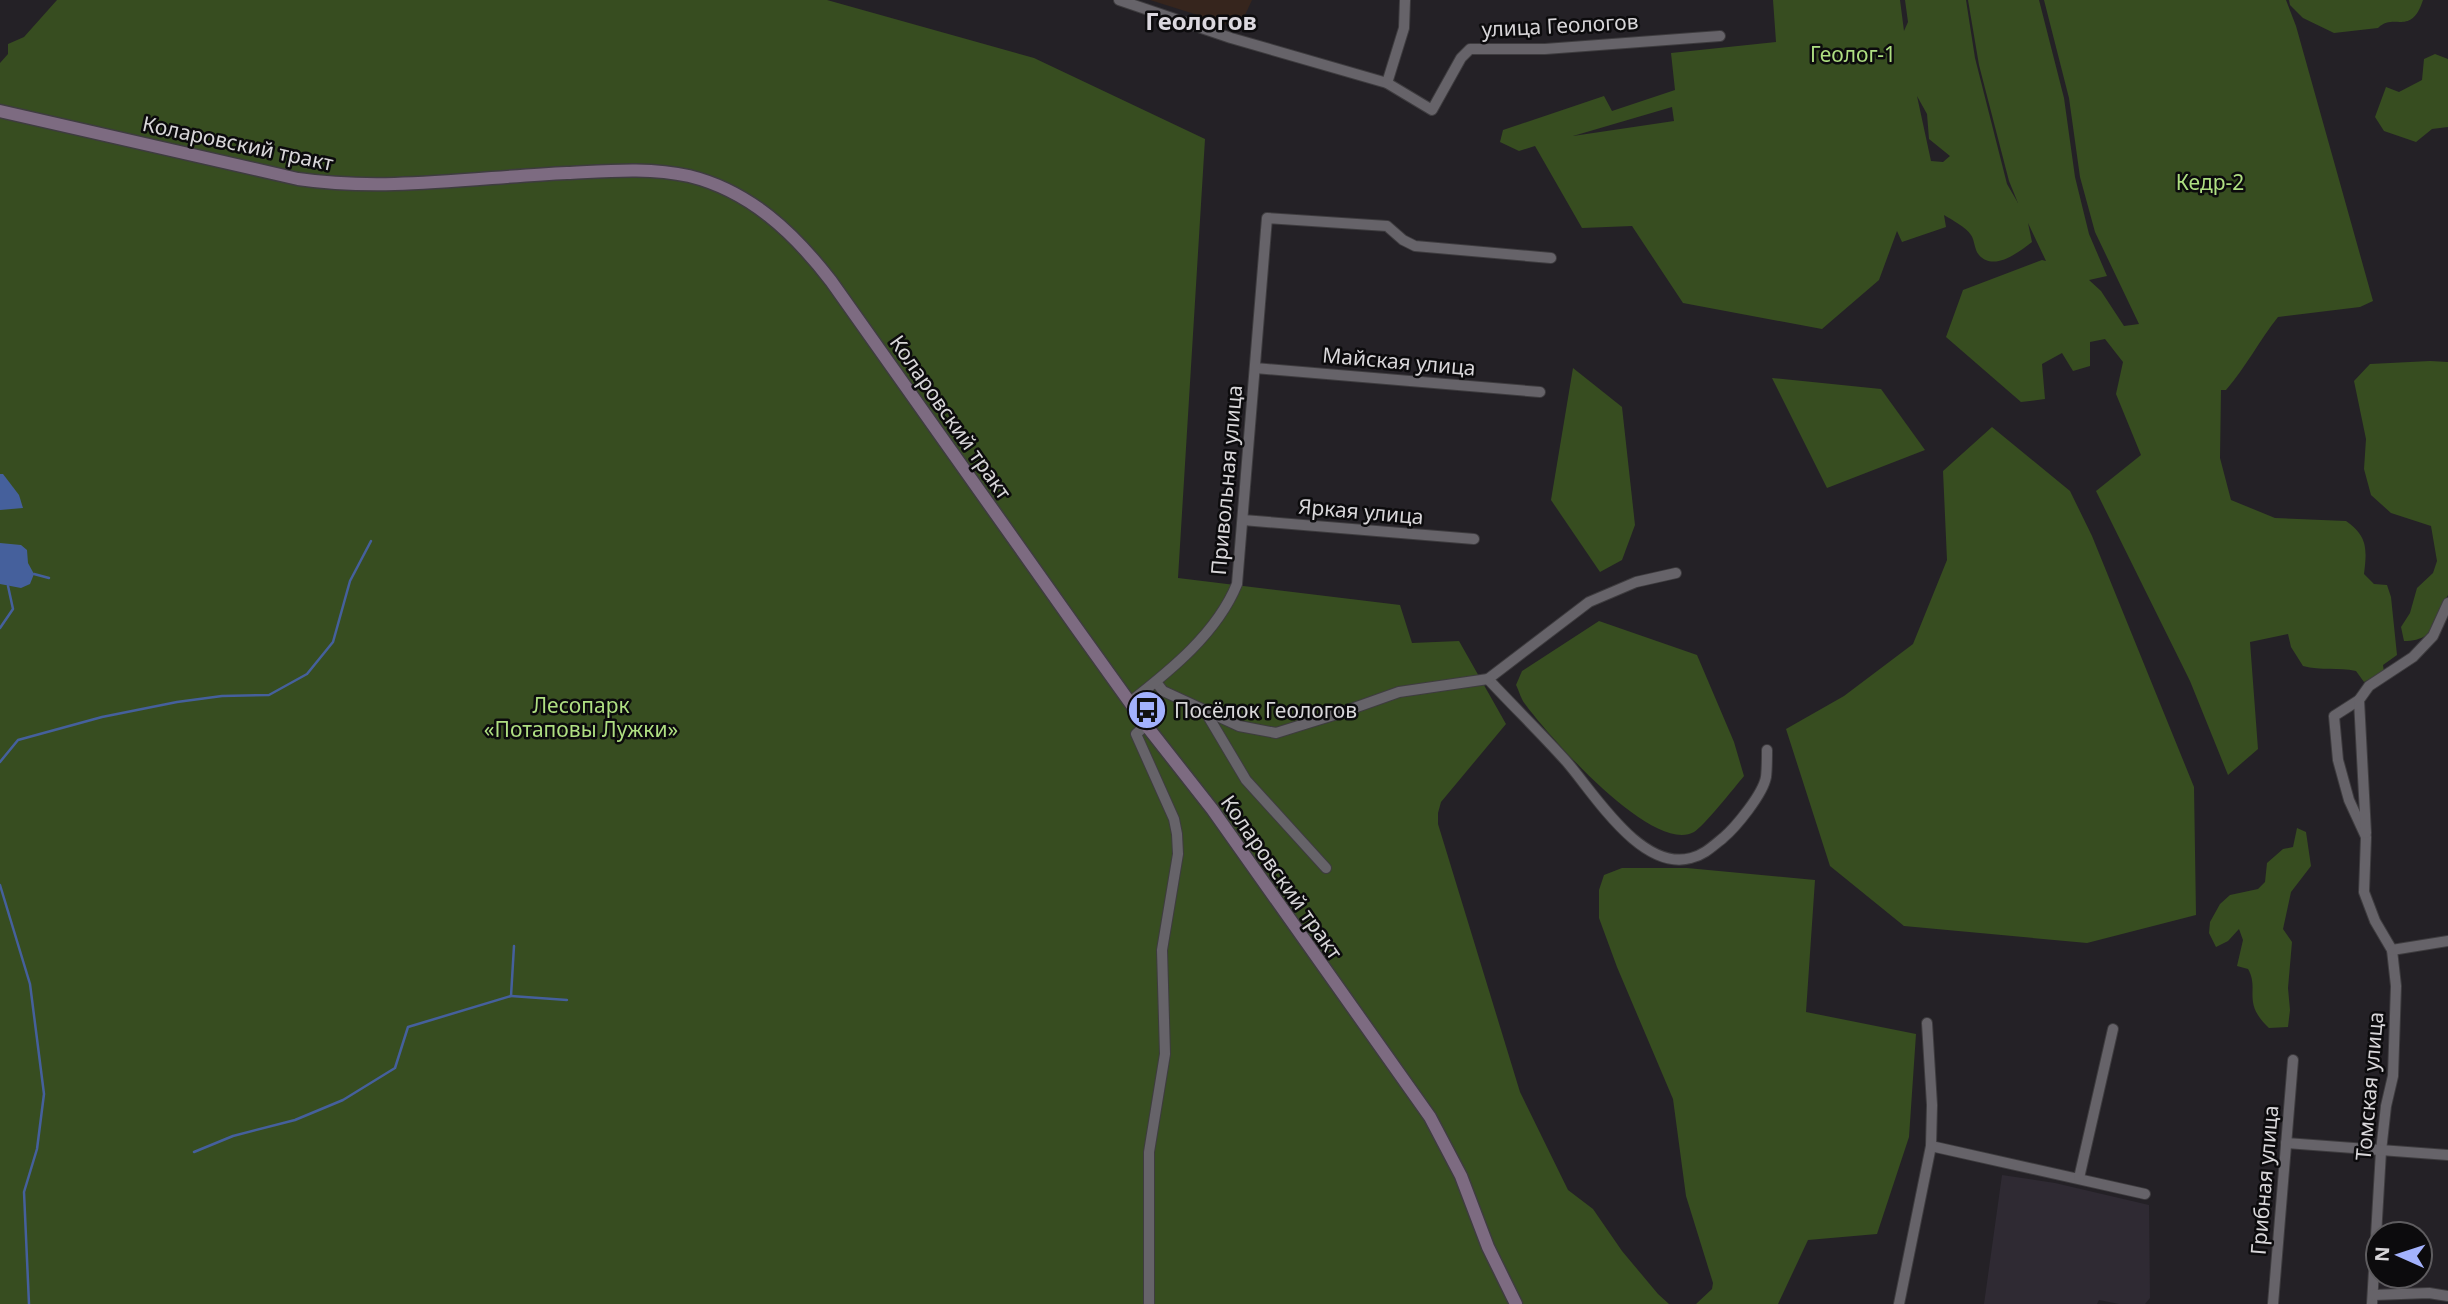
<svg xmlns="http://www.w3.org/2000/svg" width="2448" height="1304" viewBox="0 0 2448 1304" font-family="'Noto Sans',sans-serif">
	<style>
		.built { fill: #2f2a33 }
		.industrial { fill: #36251d }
		.green { fill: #374d20; fill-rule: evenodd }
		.water { fill: #45609c }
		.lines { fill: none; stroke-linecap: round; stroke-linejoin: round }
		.stream { stroke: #45609c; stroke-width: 2.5 }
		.street-casing { stroke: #3e3c3f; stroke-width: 12 }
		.secondary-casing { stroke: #3e3c3f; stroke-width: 15 }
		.street { stroke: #666369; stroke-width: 10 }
		.secondary { stroke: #7d6b81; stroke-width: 12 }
		.labels { text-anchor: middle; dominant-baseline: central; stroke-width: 5; stroke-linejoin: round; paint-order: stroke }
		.street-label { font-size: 21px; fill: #d8d6d9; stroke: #0c0b0d }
		.park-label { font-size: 21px; fill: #afdf82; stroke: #0c0b0d }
		.poi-label { font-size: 21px; fill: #d8d6d9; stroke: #0c0b0d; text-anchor: start }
		.quarter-label { font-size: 24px; font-weight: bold; fill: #dcd8df; stroke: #0c0b0d }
	</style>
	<rect width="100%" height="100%" fill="#242126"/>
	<path class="built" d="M2002,1175l53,8 94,22 1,93 -5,6h-26l-20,-4 -2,4h-113z"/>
	<path class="industrial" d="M1150,0h102l-13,28z"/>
	<g class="green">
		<path d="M57,0h770l207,58 171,81 -27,439 222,27 12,38 47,-2 47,83 -65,78 -3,11v11l82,268 48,98 25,19 29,42 36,43 11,10h-1669v-1241l8,-9v-10l16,-7z"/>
		<path d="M1773,0h127l4,31 4,-9 -3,-22h61l9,58 32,126 11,19 -9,-22 -30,-116 -11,-65h71l25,98 11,79 14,57 18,42 -18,4 12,11 23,35 15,-2 -44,-92 -15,-55 -11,-79 -25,-98h242l10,26 77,275 -13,6 -82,10c-19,24 -32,50 -52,73h-5l-1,68 11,42 44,18 71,3c22,15 21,29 18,53l10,10 13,1 4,12 6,58 -14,10 1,7 -20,10 -8,-11c-18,-4 -35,0 -53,-5l-12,-19 -3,-13 -38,8 8,107 -30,26 -38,-94 -94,-190 45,-36 -25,-61 7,-32 -18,-23 -15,3v24l-17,5 -11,-18 -20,11 3,35 -24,3 -75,-65 17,-47 79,-30 4,1 -18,-38 4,19c-13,10 -38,30 -53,13 -5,-6 -4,-14 -8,-20 -5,-8 -19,-15 -27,-20l2,12 -44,15 -5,-11 -18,49 -57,49 -139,-26 -51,-77 -50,2 -47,-82 -16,5 -19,-9 3,-12 101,-34 8,15 63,-21 -4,-37 105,-11zM1917,96l10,18 2,25 21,17 -7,6 -12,-1zM1672,107l2,14 -101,15z"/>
		<path d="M2289,0h134c-12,37 -29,12 -45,28l-44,5 -31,-15 -13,-13z"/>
		<path d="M2435,54l13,5v68l-16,2 -16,13 -32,-11 -9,-14 11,-30 13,5 23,-12 2,-21z"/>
		<path d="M2430,361l18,1v233c-5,8 -4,14 -8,22 -7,17 -18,24 -36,24l-3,-14 9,-14 7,-25 16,-15 4,-12 -6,-35 -40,-13 -20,-18 -7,-26 2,-30 -12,-58 16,-17z"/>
		<path d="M1573,368l49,39 13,118 -13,35 -22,12 -49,-72z"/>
		<path d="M1772,378l109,11 44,61 -98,38z"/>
		<path d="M1992,427l78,64 22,45 102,251 2,128 -109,28 -183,-17 -74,-60 -44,-137 58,-33 69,-52 34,-84 -4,-89z"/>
		<path d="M1599,621l98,34 37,87 10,34c-9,11 -41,51 -50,56 -42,23 -146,-97 -169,-128 -4,-5 -6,-13 -9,-19l6,-14z"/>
		<path d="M2297,828l9,4 5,34 -20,26 -8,37 9,13 -4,46 2,22 -2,17 -19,1c-28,-26 -9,-38 -21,-59l-11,-3 6,-26 -4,-11 -11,12 -12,6 -7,-14 1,-11 10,-18 10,-9 28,-6 7,-7 2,-19 16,-14 10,-2z"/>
		<path d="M1622,868h65l128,12 -9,132 110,22 -7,103 -32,97 -69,6 -30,64h-82l16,-15 1,-6 -27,-87 -13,-97 -56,-132 -18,-49v-28l5,-15z"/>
	</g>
	<g class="water">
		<path d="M0,474h3l16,21 4,13 -23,2z"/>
		<path d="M0,543l21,2 6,5 1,13 6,11 -4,10 -9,4 -21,-4z"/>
	</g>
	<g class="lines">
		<g class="stream">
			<path d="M34,574l15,4"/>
			<path d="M0,628l13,-19 -5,-23"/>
			<path d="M0,762l18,-22 84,-23 75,-15 45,-6 47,-1 38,-21 26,-32 17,-61 21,-40"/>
			<path d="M0,885l30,99 14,110 -7,55 -13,43 5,112"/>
			<path d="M511,996l56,4"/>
			<path d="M194,1152l39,-16 62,-16 48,-20 52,-32 13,-41 103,-31 3,-50"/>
		</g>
		<g class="street-casing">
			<g id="street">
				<path d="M1119,0l112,38 156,45 45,27 29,-52 9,-9h75l175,-13"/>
				<path d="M1387,83l17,-55 1,-28"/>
				<path d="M1255,368l285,24"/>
				<path d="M1243,520l231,19"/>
				<path d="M1488,679c26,28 53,54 78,82 28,32 75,111 125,97 13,-3 22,-12 32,-20 13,-11 40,-44 43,-61 1,-8 1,-18 1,-27"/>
				<path d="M1156,682l7,9 76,35 37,7 61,-19 62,-22 89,-13 101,-77 47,-20 40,-9"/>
				<path d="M2359,700l-25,16 4,44 11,40 17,37 -2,55 11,29 17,29 4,36 -3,90 -7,30 -5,45 -9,153"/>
				<path d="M1130,702c41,-32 87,-69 107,-118l30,-366 120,8 16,14 12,6 136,12"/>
				<path d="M1205,711l41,69 80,88"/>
				<path d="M1146,725l-10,9 38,85 3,15 1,20 -16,96 3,104 -16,98v152"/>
				<path d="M2366,833l-7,-133 10,-14 44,-29 20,-21 15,-33"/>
				<path d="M2392,950l56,-9"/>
				<path d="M2286,1143l162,12"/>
				<path d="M1931,1146l214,48"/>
				<path d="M2079,1178l34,-149"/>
				<path d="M2373,1295l56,-2 19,3"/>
				<path d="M1899,1304l32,-158 1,-41 -5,-82"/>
				<path d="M2273,1304l20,-244"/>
			</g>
		</g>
		<g class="secondary-casing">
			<path id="secondary" d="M0,111l298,68c89,13 180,-2 269,-6 40,-2 83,-6 122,3 61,15 105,57 142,105l247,349 68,95 66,84 218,308 31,59 27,71 28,57"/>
		</g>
		<use href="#street" class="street"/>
		<use href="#secondary" class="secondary"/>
	</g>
	<defs>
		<g id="bus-disc" transform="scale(2.0125)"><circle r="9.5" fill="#a3b2fd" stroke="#0c0b0d"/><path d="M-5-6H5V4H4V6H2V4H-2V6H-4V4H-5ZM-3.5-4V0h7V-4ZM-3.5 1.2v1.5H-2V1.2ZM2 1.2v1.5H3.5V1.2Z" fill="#111"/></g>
	</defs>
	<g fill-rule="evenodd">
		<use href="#bus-disc" x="1147" y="710"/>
	</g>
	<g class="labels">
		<g class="street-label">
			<text transform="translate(1560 25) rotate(-3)">улица Геологов</text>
			<text transform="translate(238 143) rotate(12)">Коларовский тракт</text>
			<text transform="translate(1399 361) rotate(5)">Майская улица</text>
			<text transform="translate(951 417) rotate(55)">Коларовский тракт</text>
			<text transform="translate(1226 480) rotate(-85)">Привольная улица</text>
			<text transform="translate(1361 511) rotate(5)">Яркая улица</text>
			<text transform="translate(1282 877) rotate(55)">Коларовский тракт</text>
			<text transform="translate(2369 1086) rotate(-85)">Томская улица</text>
			<text transform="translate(2264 1180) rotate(-85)">Грибная улица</text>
		</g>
		<g class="park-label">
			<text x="1853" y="54">Геолог-1</text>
			<text x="2210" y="182">Кедр-2</text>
			<text x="581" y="705">Лесопарк<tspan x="581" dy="24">«Потаповы Лужки»</tspan></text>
		</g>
		<g class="poi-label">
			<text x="1174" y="710">Посёлок Геологов</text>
		</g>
		<g class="quarter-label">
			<text x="1201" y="20">Геологов</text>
		</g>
	</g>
	<g transform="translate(2399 1255) rotate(273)"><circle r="33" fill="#0c0b0d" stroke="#5e5c5f" stroke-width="2"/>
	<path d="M0-5L12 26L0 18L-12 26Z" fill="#a3b2fd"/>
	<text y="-10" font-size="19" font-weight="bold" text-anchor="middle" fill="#d8d6d9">N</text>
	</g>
</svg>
